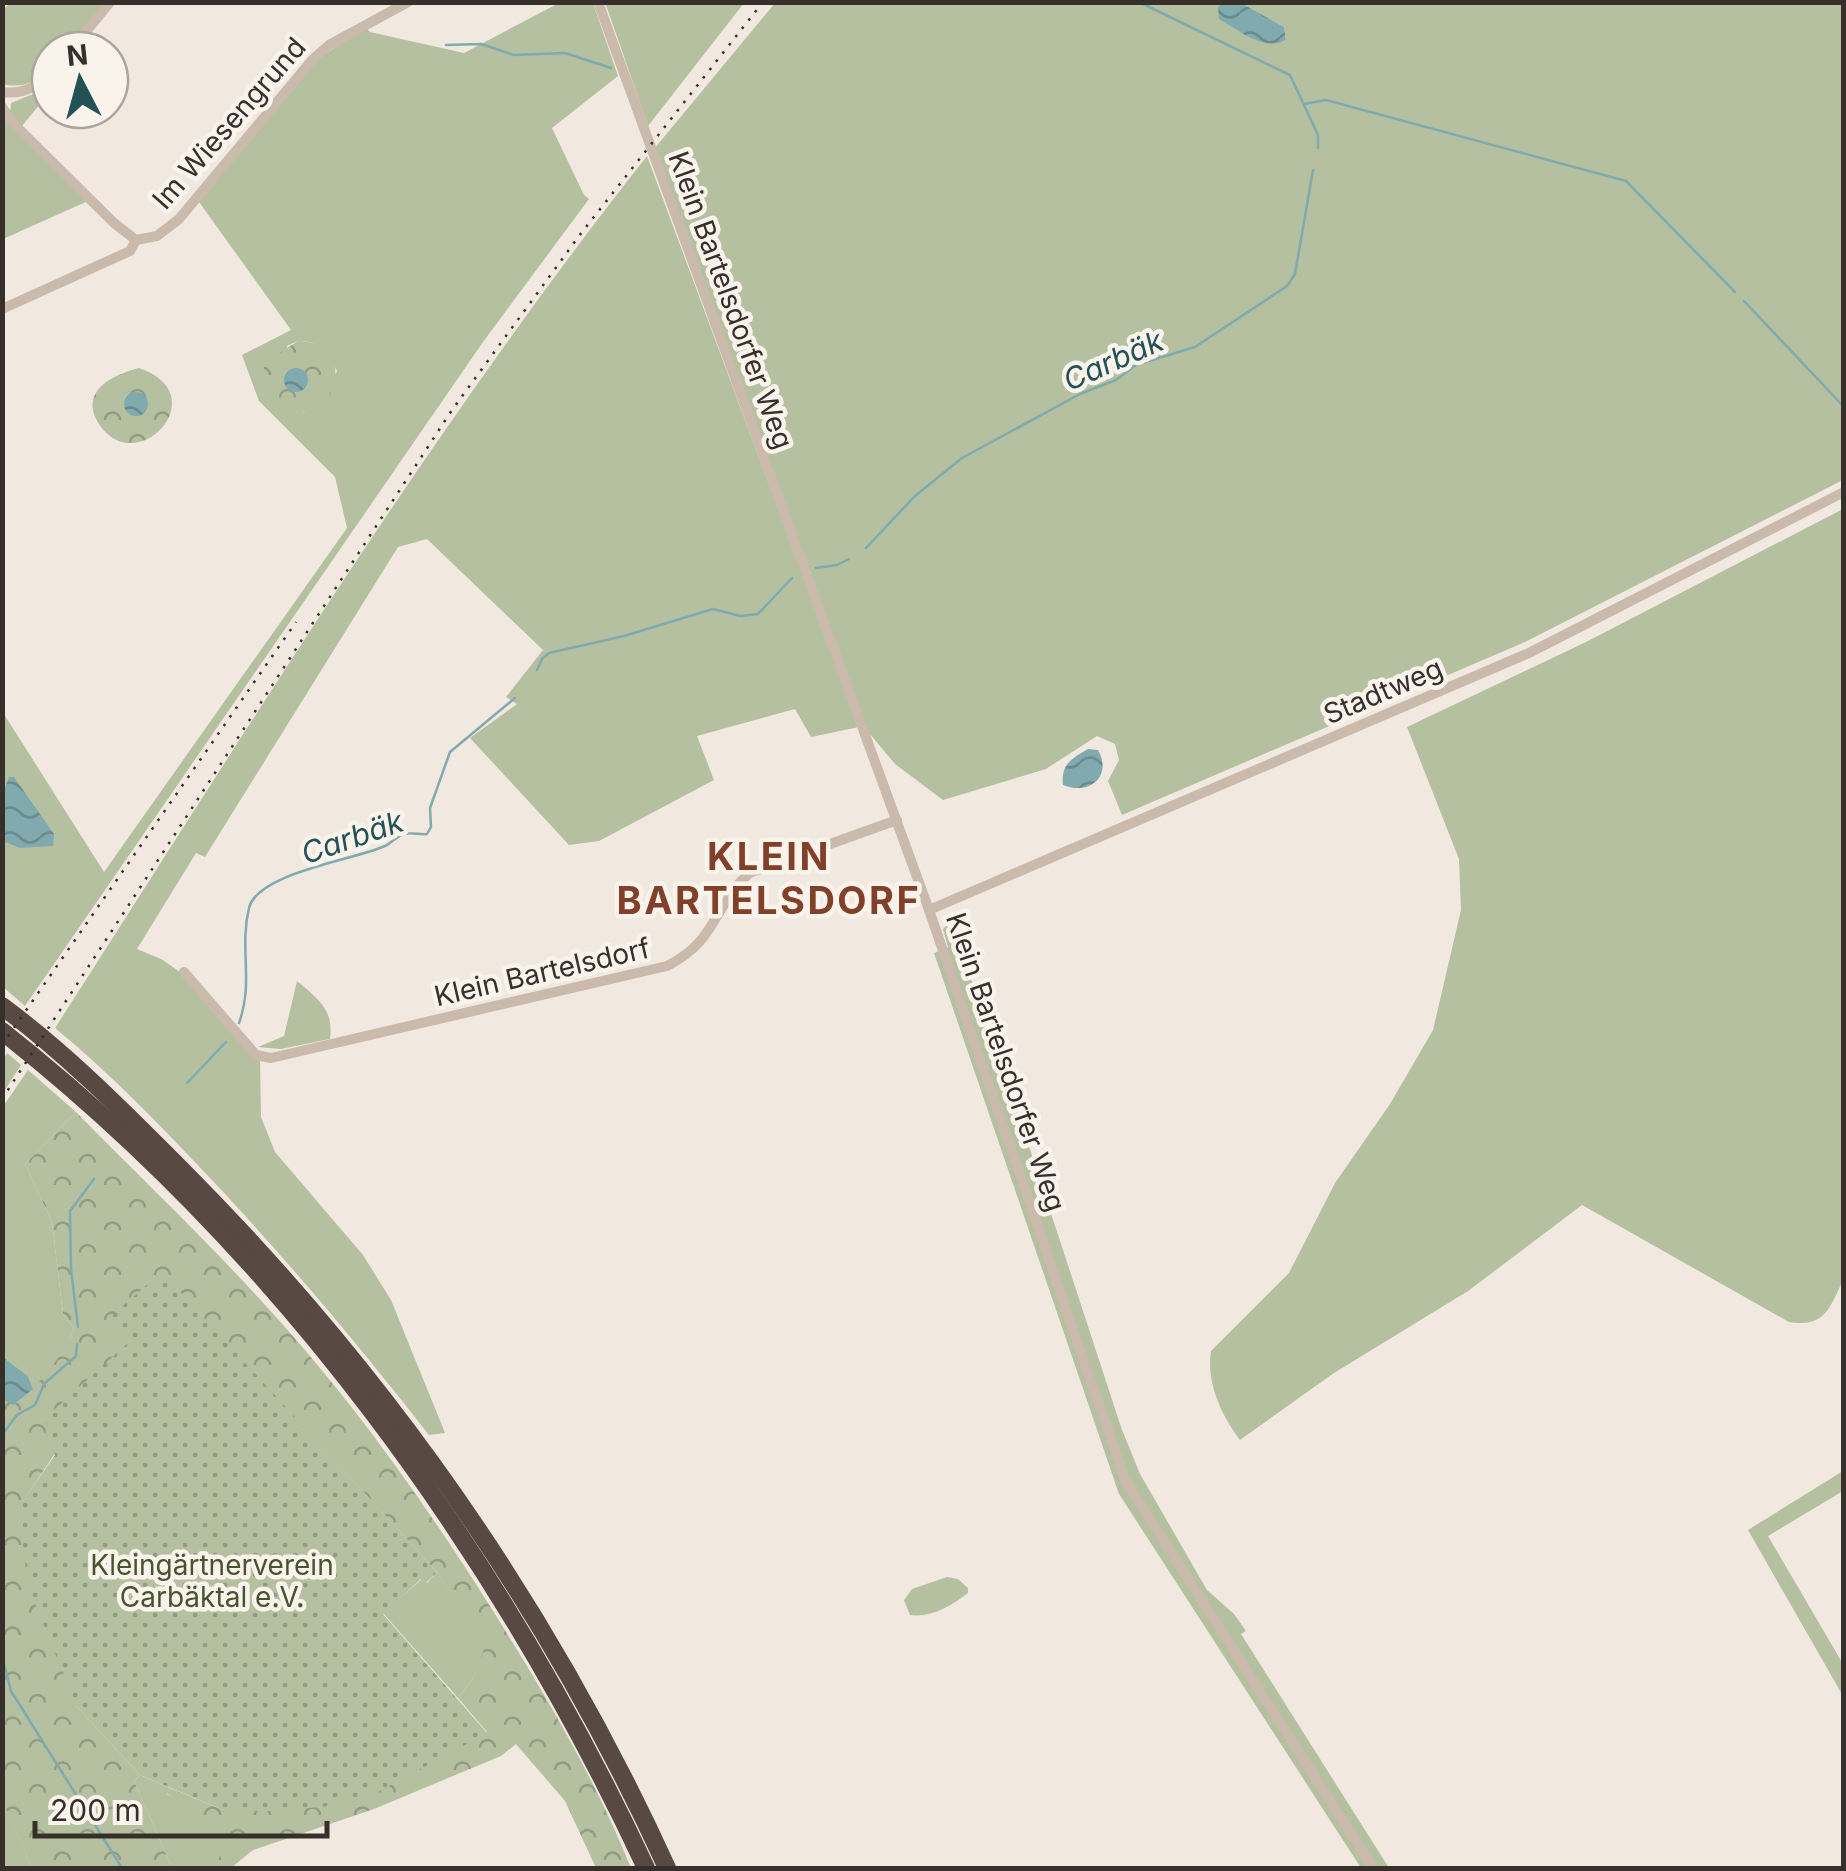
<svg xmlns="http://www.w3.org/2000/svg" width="1846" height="1871" viewBox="0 0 1846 1871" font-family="Inter,sans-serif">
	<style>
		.grass { fill: #b4c0a0; fill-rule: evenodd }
		.forest { fill: url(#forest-crowns) }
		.garden { fill: url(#garden-dots) }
		.water { fill: url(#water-waves) }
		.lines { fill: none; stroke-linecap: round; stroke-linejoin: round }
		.stream { stroke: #80aaad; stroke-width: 2.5 }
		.minor { stroke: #c9baac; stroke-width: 10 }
		.motorway { stroke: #584942; stroke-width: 18 }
		.rail { stroke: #372f2a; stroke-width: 2.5; stroke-dasharray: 2.5 8; stroke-linecap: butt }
		.labels { text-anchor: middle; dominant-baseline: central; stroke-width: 9; stroke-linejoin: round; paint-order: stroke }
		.street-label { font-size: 28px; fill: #372f2a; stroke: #f9f3ec }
		.park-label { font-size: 28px; fill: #465430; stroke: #f9f3ec }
		.water-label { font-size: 30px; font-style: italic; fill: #225256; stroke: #f9f3ec }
		.district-label { font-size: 38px; font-weight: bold; letter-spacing: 2.5px; fill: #814029; stroke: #f9f3ec }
	</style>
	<defs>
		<pattern id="forest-crowns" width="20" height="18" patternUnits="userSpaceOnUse" patternTransform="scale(2.5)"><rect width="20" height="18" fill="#b4c0a0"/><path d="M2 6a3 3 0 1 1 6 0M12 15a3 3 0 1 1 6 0" fill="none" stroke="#939c83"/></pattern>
		<pattern id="garden-dots" width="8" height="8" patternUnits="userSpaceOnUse" patternTransform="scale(2.5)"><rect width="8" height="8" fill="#b4c0a0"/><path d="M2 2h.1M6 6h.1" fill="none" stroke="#939c83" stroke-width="1.8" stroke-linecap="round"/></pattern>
		<pattern id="water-waves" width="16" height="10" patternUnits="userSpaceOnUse" patternTransform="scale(2.5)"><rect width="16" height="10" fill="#80aaad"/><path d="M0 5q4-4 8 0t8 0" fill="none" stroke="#6a8b8d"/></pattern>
	</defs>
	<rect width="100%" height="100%" fill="#f1e9df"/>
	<g class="grass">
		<path d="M605,2l139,1 -96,123z"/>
		<path d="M11,3h94l-39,47h-16v19c-14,13 -28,20 -47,15l-1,-74z"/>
		<path d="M559,3h34l25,73 -66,52 32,67 5,4 -106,143 -458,664 -22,-19 -1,-276 102,161 243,-344 -12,-51 -76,-76 -17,-46 49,-25 -92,-128 116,-141 50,-34 5,5 94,21zM298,341c22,-1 29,12 39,30l-15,32 -19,10 -16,-67z"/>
		<path d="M775,3h447l-4,4c18,15 43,46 68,33l-2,-13 -43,-24h602v477l-318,162 -403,173 -14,-34 11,-21 -4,-16 -18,-8 -51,33 -103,31 -48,-36 -26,-31 -215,-584z"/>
		<path d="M50,80v12l-28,34 -12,-12 1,-11 22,-9z"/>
		<path d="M2,114l86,87 -85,38h-1z"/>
		<path d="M647,156l212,571 -48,10 -16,-28 -98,27 17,44 -115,61 -30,4 -99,-107 47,-34 -11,-7 37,-47 -116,-111 -29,8 -193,310 -9,-4 -59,96 26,11 21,15 76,84 1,58 14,35 88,103 28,45 54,133 -16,2c-75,-96 -151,-186 -235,-274 -44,-46 -90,-93 -139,-133 190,-295 374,-596 592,-872z"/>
		<path d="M1843,509l1,769c-14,29 -18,50 -55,44l-207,-117 -114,86 -134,82 -94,67c-19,-25 -34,-58 -29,-89l78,-78 46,-90 55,-79 43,-74 28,-120 -2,-51 -52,-132 179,-85z"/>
		<path d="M948,924l38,91 136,415 18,44 67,116 27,24 12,17 -5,3 148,234h-28l-242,-374 -185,-541 14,-6 -5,-18z"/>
		<path d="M297,981c21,18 37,28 33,58l-49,10 -23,-2 26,-11z"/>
		<path d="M7,1053l14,12 -18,28v-34z"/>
		<path d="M28,1070l48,42 -51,52 27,58 11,92 11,15 -13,29 -28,31 -5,-13 -25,-19 -1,-249z"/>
		<path d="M1843,1471v20l-75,45 75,128v32l-95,-166z"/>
		<path d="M437,1572l48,77 -12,29 -15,20 -75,-85 39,-34 5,4z"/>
		<path d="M947,1577l11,2 10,9v5c-17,13 -37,25 -58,22l-6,-15 8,-11z"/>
		<path d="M140,1775l30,13 -3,6 61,44 -10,25 4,5h-50l-38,-87z"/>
		<path d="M2,1802l5,8 25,58h-29z"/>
	</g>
	<g class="forest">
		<path d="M298,341c51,-1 50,68 -3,73l-23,-11 -12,-15 5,-26z"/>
		<path d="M139,368c77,26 0,110 -38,59 -25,-34 10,-52 38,-59z"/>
		<path d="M76,1112c60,61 122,120 180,183 88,94 163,199 232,308 53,84 106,173 143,265h-35l-31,-67 -49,-57 -15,12 -127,53 -121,41 -22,18h-9l-5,-5 10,-25 -26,-8 -34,-37 3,-5 53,22 264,-78 -29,-34 15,-20 11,-29 -47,-77 -275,-299 -32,67 -112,169 59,198 63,68 -6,6 38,87h-140l-29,-66 -1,-402 11,4c28,-21 47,-43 61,-75l-11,-15 -11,-92 -27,-58z"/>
	</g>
	<path class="garden" d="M162,1272l275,300 -11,11 -5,-4 -38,35 104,119 -109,59 -55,15 -56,4 -44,-1 -83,-35 -63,-68 -49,-121 -10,-78 37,-53 -10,-37 85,-77 -20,-24z"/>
	<g class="water">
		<path d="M1222,2l19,1 43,24 2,13c-22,12 -47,-10 -67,-21l-1,-12z"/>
		<circle cx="296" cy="380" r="12"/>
		<circle cx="136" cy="404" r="12"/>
		<path d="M1088,749l10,1c15,26 -9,46 -35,35 -2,-21 8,-26 25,-36z"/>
		<path d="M9,777h5l40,57 -1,12 -33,2 -17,-7v-56l2,3z"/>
		<path d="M3,1357l25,19 5,13 -20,16 -10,-5z"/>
	</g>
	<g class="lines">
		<g class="stream">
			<path d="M1139,2l151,73 28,60v13"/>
			<path d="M446,45l35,-1 33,11 51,-2 46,15"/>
			<path d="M1304,104l22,-4 300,81 109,111"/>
			<path d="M1744,301l100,106"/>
			<path d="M866,548l49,-52 47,-38 118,-64 36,-14 20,-15 59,-18 92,-61 8,-12 18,-104"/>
			<path d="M816,568l21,-3 12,-6"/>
			<path d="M537,670l5,-11 7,-6 75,-17 89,-27 27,7 18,-2 34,-36"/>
			<path d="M239,1023c15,-41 0,-74 10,-115 8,-35 105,-48 136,-62 6,-3 12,-10 19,-12 7,-2 16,1 23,0l4,-7 -1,-19 20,-56 65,-54"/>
			<path d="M187,1083l39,-41"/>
			<path d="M78,1327l-7,-58 -1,-58 24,-32"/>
			<path d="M2,1435l15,-20 18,-10 9,-21 32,-28 1,-12"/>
			<path d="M2,1656l9,35 111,177"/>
		</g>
		<g class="minor">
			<path d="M598,2l331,908 196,570 248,388"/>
			<path d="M71,50l39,-48"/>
			<path d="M2,92c20,3 33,-5 48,-17"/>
			<path d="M2,107l10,15 102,101 22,17"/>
			<path d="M2,309l128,-58 6,-11 21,-4 22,-17 134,-160 16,-14 79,-43"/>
			<path d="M929,910l600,-257 315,-161"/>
			<path d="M184,972l72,83 15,3 396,-92c50,-25 45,-58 82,-93l148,-53"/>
		</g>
		<g class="motorway">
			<path d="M2,1006c65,48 122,106 179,163 203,204 367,438 486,699"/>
			<path d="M2,1031c279,220 495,518 644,837"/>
		</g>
		<g class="rail">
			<path d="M2,1045l294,-423"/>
			<path d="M2,1099l450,-689 127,-174 184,-234"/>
		</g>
	</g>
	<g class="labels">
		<g class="street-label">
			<text transform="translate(229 123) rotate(-49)">Im Wiesengrund</text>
			<text transform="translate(731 300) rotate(70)">Klein Bartelsdorfer Weg</text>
			<text transform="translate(1383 691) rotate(-23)">Stadtweg</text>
			<text transform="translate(542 972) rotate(-13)">Klein Bartelsdorf</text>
			<text transform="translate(1006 1062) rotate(71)">Klein Bartelsdorfer Weg</text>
		</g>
		<g class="park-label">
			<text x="212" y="1565">Kleingärtnerverein<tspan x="212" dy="32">Carbäktal e.V.</tspan></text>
		</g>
		<g class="water-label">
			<text transform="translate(1113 360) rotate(-24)">Carbäk</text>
			<text transform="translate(352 837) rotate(-19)">Carbäk</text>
		</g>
		<g class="district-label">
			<text x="769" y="856">KLEIN<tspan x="769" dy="44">BARTELSDORF</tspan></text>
		</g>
	</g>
	<rect width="1846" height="1871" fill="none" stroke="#372f2a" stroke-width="10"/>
	<g transform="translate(80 80) rotate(354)"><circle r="48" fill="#f9f3ec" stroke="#aba59e" stroke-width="2.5"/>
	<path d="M0-8L18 38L0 25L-18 38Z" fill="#225256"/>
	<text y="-15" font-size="28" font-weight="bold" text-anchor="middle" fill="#372f2a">N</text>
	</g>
	<path d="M35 1821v15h292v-15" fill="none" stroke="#372f2a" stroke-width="5"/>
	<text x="50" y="1821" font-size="30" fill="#372f2a" stroke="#f9f3ec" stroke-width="8" paint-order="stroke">200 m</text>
</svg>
